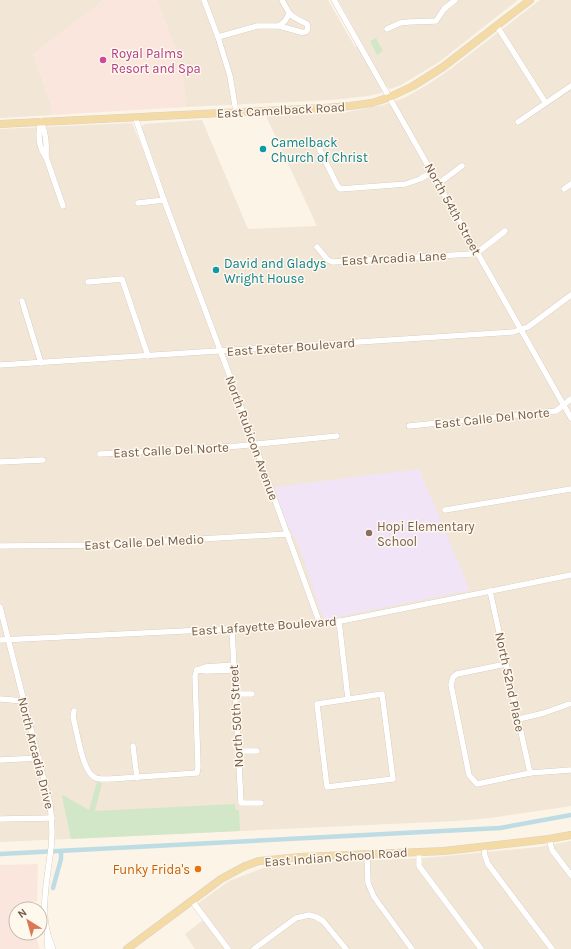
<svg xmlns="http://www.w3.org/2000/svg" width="571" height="949" viewBox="0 0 571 949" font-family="Karla,sans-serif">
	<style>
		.residential { fill: #f2e6d6 }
		.commercial { fill: #fae6dc }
		.education { fill: #f1e4f7 }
		.green { fill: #d2e7c7 }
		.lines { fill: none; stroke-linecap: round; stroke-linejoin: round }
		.canal { stroke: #bddce3; stroke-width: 4.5 }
		.minor-casing { stroke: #ccbcae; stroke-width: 6 }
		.major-casing { stroke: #d8d1cd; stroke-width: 8 }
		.minor { stroke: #fff; stroke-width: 5.5 }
		.major { stroke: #f4daa5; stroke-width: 7 }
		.hotel-dot { fill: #d1479c; stroke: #fef8ed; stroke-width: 1.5 }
		.culture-dot { fill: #0f9aa8; stroke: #fef8ed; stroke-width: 1.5 }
		.education-dot { fill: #8d6e63; stroke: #fef8ed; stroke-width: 1.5 }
		.food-dot { fill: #e8710a; stroke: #fef8ed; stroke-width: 1.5 }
		.labels { text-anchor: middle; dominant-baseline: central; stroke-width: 3; stroke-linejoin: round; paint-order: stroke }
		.hotel-label { font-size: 13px; fill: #b23c85; stroke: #fef8ed; text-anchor: start }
		.street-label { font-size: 13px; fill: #735c4d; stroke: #fef8ed }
		.culture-label { font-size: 13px; fill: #0d838f; stroke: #fef8ed; text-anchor: start }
		.education-label { font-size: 13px; fill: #785e54; stroke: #fef8ed; text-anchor: start }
		.food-label { font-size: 13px; fill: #c56008; stroke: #fef8ed; text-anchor: end }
	</style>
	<rect width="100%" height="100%" fill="#fbf4e7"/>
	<g class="residential">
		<path d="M0,0h104l-71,54 17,47 2,14 -52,3z"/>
		<path d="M157,0h171l27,47 3,-1 24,45 -1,2 -13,3 -37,4 -145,7 -4,-40z"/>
		<path d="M338,0h180l-79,62 -38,23 -11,4 -5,-4z"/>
		<path d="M540,0h31v806l-81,12 -34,3 -456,21v-713l132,-6 22,54h6l-18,-47v-4l3,-2 57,-4 46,109 69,-3 -51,-110 76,-3 42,-8 20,-7 25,-14 23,-16z"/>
		<path d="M571,841v108h-376l-10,-15 22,-17 -10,-13 32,-23 37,-14 55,-5 104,-4 114,-11z"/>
	</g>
	<g class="commercial">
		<path d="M104,0h53l25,67 4,40 -134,8 -2,-14 -17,-47z"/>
		<path d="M38,864l-1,37 -14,4 3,4h-10v24h22l-1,7 3,9h-40v-84z"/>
	</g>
	<path class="education" d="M419,469l51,121 -143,29 -4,-1 -25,-74 -12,-23 -12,-34z"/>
	<g class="green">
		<path d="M376,38l7,13 -6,4 -7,-14z"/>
		<path d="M97,782l5,1 -7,28 140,-7 1,6h3l1,21 -169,8 -9,-43 1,-1 26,15z"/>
	</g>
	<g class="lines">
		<g class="canal">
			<path d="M0,854l500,-26 71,-13"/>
			<path d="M53,888l8,-29v-7"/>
		</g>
		<g class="minor-casing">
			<g id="minor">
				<path d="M204,0l14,37 12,39 6,36"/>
				<path d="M334,0l237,418"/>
				<path d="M279,26l6,-5 4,-7"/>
				<path d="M497,26l48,76"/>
				<path d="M387,29l13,-6 9,-1 27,-1 8,-12 11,-9"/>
				<path d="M218,37l39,-11h22l22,6c6,1 8,-2 6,-8 -17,-8 -16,-7 -25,-24"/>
				<path d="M135,117l29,83 65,174 91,250"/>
				<path d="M41,121c-3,12 -3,26 5,36l17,49"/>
				<path d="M41,122c5,11 6,23 5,35"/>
				<path d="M518,122l53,-36"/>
				<path d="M318,146l19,39 3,4 66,-5 14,-5 12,-7"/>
				<path d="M439,183l23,-17"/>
				<path d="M564,189l7,-5"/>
				<path d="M138,203l26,-3"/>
				<path d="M317,247l10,12 5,3 140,-8 6,-2 27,-21"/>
				<path d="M88,282l34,-3 26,77"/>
				<path d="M22,301l19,62"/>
				<path d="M0,365l513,-33 15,-5 43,-32"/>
				<path d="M409,426l147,-15 15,-12"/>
				<path d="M100,454l138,-8 99,-10"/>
				<path d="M0,462l43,-2"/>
				<path d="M445,510l126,-21"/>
				<path d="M0,546l97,-1 191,-11"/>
				<path d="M490,591l40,182"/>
				<path d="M0,607l50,197c2,15 3,29 1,44 -3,26 -10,57 -4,83 1,6 4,12 6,18"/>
				<path d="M339,621l9,78"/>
				<path d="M232,629l9,174h20"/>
				<path d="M0,640l326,-16 245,-49"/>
				<path d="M506,664l-49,10 -4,3 -2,8 18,90 8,9 53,-11 41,-3"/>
				<path d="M197,670l8,-3 29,-2"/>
				<path d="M197,670l9,1 28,-1"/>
				<path d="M235,694h17"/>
				<path d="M382,694l11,85 -66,8 -10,-83z"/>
				<path d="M0,699l24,2"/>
				<path d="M74,711l-1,6c4,14 9,53 21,60 4,3 10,2 16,2l87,-6 1,-6 -3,-91 2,-6"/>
				<path d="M519,719l25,-6 25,-9"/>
				<path d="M133,746l4,32"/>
				<path d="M238,751h19"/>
				<path d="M0,760l39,-2"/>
				<path d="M0,819l52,-1"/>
				<path d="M549,839l3,11 19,25"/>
				<path d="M484,847l1,9 3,8 64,85"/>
				<path d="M419,852v14l62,83"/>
				<path d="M367,854l1,29 6,14 38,52"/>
				<path d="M192,901l36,48"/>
				<path d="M47,936l1,13"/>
				<path d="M254,949l42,-31 13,-3 7,2 7,4 23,28"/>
			</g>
		</g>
		<g class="major-casing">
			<g id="major">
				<path d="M0,124l324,-16 26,-2 22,-3 18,-6 23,-11 30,-19 87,-67"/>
				<path d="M127,949l94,-70 24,-13 14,-5 41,-4 144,-6 105,-12 22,-4"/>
			</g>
		</g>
		<use href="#minor" class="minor"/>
		<use href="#major" class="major"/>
	</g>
	<circle class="hotel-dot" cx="103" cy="60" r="4"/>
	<g class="culture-dot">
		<circle cx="263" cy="149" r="4"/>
		<circle cx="216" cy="270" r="4"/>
	</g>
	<circle class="education-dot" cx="369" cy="533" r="4"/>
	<circle class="food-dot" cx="198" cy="869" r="4"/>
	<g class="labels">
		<g class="hotel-label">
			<text x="111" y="53">Royal Palms<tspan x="111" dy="15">Resort and Spa</tspan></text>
		</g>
		<g class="street-label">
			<text transform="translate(281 110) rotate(-3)">East Camelback Road</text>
			<text transform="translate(453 209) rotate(61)">North 54th Street</text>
			<text transform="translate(394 258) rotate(-3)">East Arcadia Lane</text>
			<text transform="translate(291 347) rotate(-4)">East Exeter Boulevard</text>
			<text transform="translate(492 418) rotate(-6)">East Calle Del Norte</text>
			<text transform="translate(252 438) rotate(70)">North Rubicon Avenue</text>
			<text transform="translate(171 450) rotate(-3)">East Calle Del Norte</text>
			<text transform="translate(144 542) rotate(-3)">East Calle Del Medio</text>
			<text transform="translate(264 626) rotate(-4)">East Lafayette Boulevard</text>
			<text transform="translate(510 682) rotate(78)">North 52nd Place</text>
			<text transform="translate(236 716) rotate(-93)">North 50th Street</text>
			<text transform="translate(36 753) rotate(76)">North Arcadia Drive</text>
			<text transform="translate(336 857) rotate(-4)">East Indian School Road</text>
		</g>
		<g class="culture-label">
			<text x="271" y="142">Camelback<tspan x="271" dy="15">Church of Christ</tspan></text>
			<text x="224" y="263">David and Gladys<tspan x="224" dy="15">Wright House</tspan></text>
		</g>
		<g class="education-label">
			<text x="377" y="526">Hopi Elementary<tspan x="377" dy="15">School</tspan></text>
		</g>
		<g class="food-label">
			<text x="190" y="869">Funky Frida's</text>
		</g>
	</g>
	<g transform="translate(28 921) rotate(323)"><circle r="19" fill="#fef8ed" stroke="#c6baad"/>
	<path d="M0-3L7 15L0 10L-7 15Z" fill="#db7956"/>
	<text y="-6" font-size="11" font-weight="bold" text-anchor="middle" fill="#735c4d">N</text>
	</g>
</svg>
